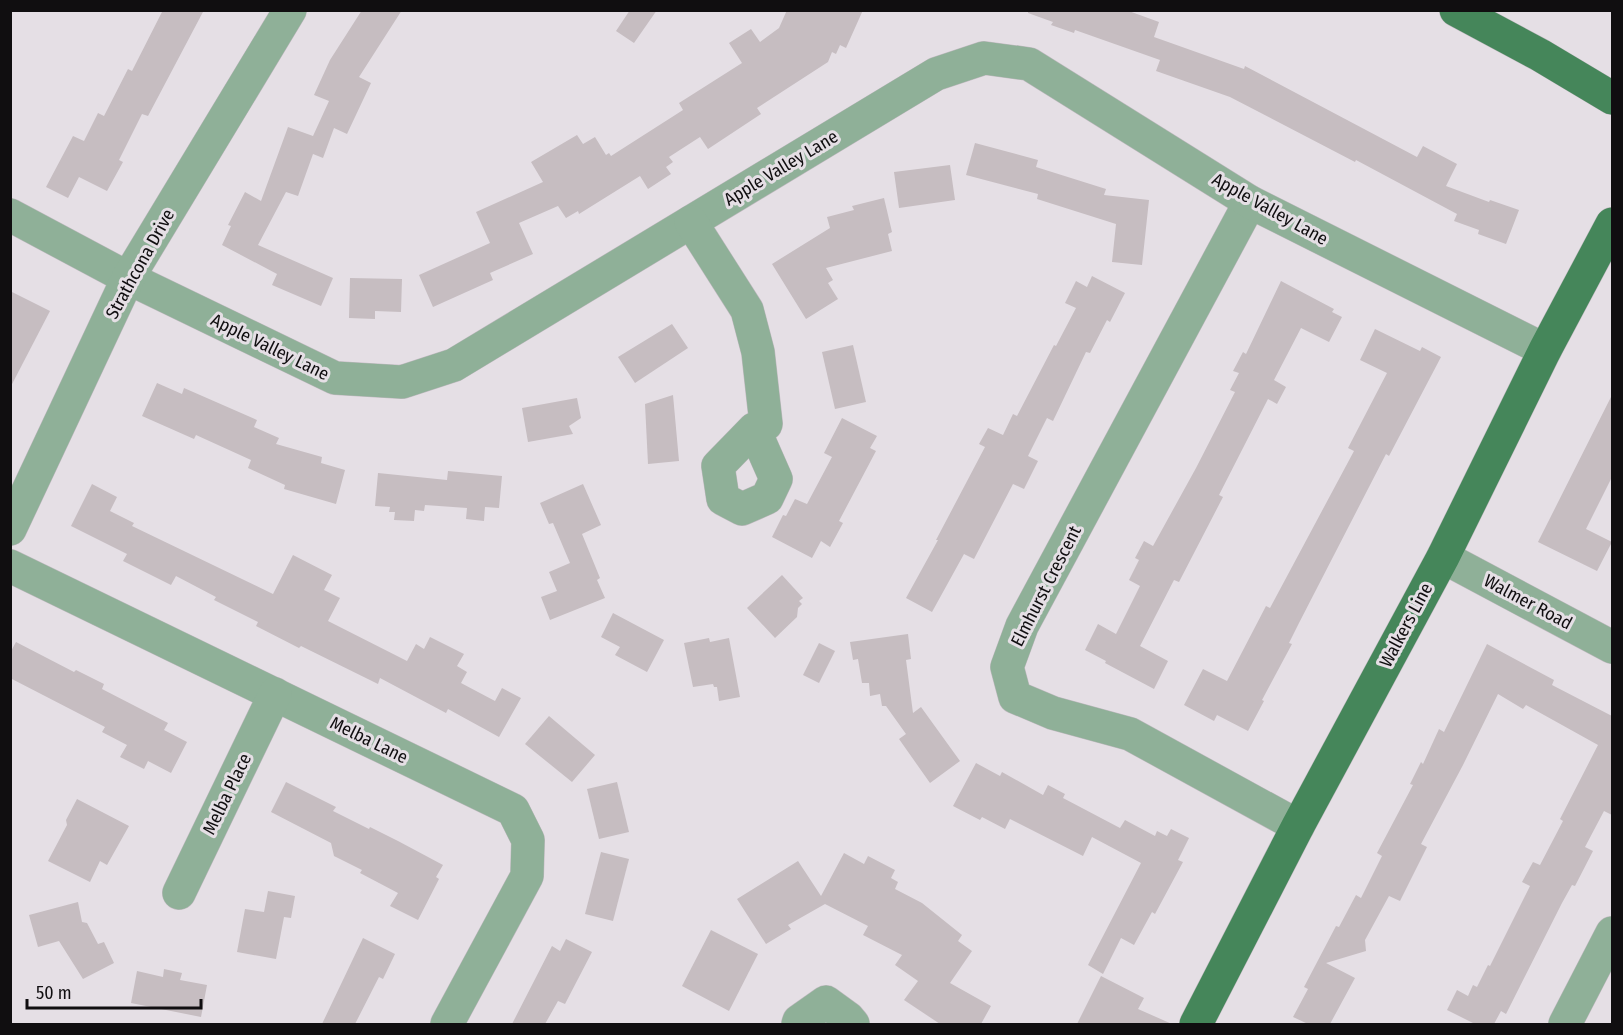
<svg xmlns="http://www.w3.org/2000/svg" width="1623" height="1035" viewBox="0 0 1623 1035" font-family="'Fira Sans Condensed',sans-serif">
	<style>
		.building { fill: #c6bdc1 }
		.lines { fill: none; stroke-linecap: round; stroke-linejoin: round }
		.minor-casing { stroke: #bfb9bf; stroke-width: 34 }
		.major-casing { stroke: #bfb9bf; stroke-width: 34 }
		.minor { stroke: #8fb098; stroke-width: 33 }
		.major { stroke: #45865a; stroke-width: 33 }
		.labels { text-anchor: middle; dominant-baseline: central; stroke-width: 6; stroke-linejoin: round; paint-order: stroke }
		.street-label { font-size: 18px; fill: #100e10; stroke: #e5dfe5 }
	</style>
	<rect width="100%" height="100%" fill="#e5dfe5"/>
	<g class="building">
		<path d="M163,10h41l-56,106 -6,-2 -23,46 4,2 -16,29 -28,-14 -11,21 -22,-11 27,-51 11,5 14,-28 6,3 24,-47 4,2z"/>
		<path d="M362,10h40l-43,67 12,6 -24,51 -13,-6 -11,30 -10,-4 -15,42 -12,-4 -28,53 75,33 -12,28 -49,-21 5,-11 -55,-29 9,-19 -3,-1 17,-33 16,9 27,-74 25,9 16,-35 -15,-6 16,-35z"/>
		<path d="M630,10h27l-23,33 -18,-12z"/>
		<path d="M787,10h76l-17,38 -6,-3 -4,9 -4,-2 -4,10 -71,46 4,6 -53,35 -8,-12 -31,20 4,5 -7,5 5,7 -23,15 -8,-13 -61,38 -1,-3 -12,7 -8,-12 -39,17 14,31 -43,19 3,7 -60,27 -14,-32 71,-32 -14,-31 67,-30 -12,-20 46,-27 6,9 12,-7 11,18 3,-2 2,3 72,-46 -4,-7 63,-40 -13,-20 22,-14 9,13 19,-14z"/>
		<path d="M1028,10h98l33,12 -5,15 90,32 1,-3 172,91 6,-11 34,18 -11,22 43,16 1,-2 29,10 -13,34 -28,-10 1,-4 -25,-9 3,-7 -101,-54 -1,2 -125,-65 -74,-26 4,-11 -85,-30 -1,3 -23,-8 2,-3 -25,-9z"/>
		<path d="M975,143l63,17 -2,7 70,22 -2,6 45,5 -7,65 -30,-3 4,-38 -79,-25 1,-5 -72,-19z"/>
		<path d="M950,165l5,35 -56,8 -5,-36z"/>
		<path d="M884,198l8,34 -4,2 4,17 -66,17 7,12 -5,3 10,16 -32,20 -34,-55 58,-36 -3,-11 27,-7 -2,-4z"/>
		<path d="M1092,276l33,17 -15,29 -3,-2 -17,33 -4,-1 -33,69 -6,-3 -19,38 10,5 -14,28 -11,-5 -39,75 -10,-5 -32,58 -26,-14 32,-58h-2l49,-93 -6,-3 9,-16 15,7 10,-21 4,2 37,-71 2,1 20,-38 -11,-5 11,-22 11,6z"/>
		<path d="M350,278l52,1 -1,33 -26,-1v8l-26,-1z"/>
		<path d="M1281,281l53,28 -2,3 10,5 -13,25 -28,-14 -27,52 12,7 -9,17 -9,-5 -49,96 4,2 -44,85 -5,-2 -34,66 28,15 -14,28 -49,-26 1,-2 -21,-11 13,-26 18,10 24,-48 -11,-6 10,-20 -4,-2 9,-17 9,5 43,-78 39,-76 -5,-2 9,-17 -6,-2 10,-19 3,2z"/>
		<path d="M10,291l40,20 -40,77z"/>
		<path d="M672,324l16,24 -53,35 -17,-26z"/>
		<path d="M1375,329l45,22 2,-4 19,10 -52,99 -3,-2 -87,169 -10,20 3,1 -30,56 2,1 -16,30 -31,-16 -3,6 -30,-16 19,-36 24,12 39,-75 4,2 84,-157 -6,-3 39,-75 -27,-13z"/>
		<path d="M853,345l13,57 -31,7 -13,-57z"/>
		<path d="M157,383l25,11 2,-6 73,32 -3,7 25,11 -3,6 46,13 -1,6 24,7 -9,34 -52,-15 1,-4 -37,-17 3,-8 -55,-25 -2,4 -52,-23z"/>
		<path d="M673,395l6,66 -31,3 -3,-60z"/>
		<path d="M1612,395v82l-26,52 26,13 -15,29 -59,-29z"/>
		<path d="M577,398l4,20 -12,8 4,8 -45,8 -6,-34z"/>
		<path d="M842,418l35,18 -7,12 6,3 -37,70 4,2 -13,24 -9,-6 -9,17 -40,-21 11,-22 3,1 9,-17 12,5 25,-47 -8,-4z"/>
		<path d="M448,471l54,5 -3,32 -14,-1 -1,14 -18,-2 1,-11 -42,-3 -1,6 -9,-1 -1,11 -20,-1 1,-8h-6l1,-5 -15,-1 3,-33 69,7z"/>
		<path d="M92,484l25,13 -7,14 24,12 -2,3 141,68 20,-39 39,20 -8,15 16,8 -12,23 79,40 9,-17 8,5 6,-12 34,17 -7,12 10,6 -6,11 34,18 7,-13 19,10 -22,39 -51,-28 -2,4 -66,-35 -2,6 -77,-38 -2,2 -43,-22 2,-4 -44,-22 2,-3 -40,-21 -5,9 -48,-24 4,-7 -56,-28z"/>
		<path d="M583,484l18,41 -19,9 18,44 -3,2 8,18 -55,22 -9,-23 16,-6 -8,-19 21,-9 -17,-40 -4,1 -9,-21z"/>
		<path d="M782,575l21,23 -4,3 3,3 -4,4 -1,9 -22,21 -28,-30z"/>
		<path d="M613,613l51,27 -17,32 -32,-17 5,-8 -19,-10z"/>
		<path d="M908,634l3,25 -5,1 7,53 8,-6 39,54 -30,22 -31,-44 7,-5 -20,-28h-4l-2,-12 -10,2 -1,-13h-7l-4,-24 -5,1 -3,-18z"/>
		<path d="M709,638l1,4 19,-4 11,59 -21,4 -2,-14h-3l-1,-3 -20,3 -9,-44z"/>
		<path d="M16,642l58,30 2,-2 28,14 -2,5 66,34 -4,7 23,12 -16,31 -23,-12 -4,8 -24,-12 7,-12 -25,-13 3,-5 -95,-49v-25z"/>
		<path d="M819,643l16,8 -16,32 -16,-8z"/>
		<path d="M1487,644l67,36 -2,5 60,31v99l-8,-4 -19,36 8,4 -18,35 -3,-1 -10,18 -56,111 -5,-3 -7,13h-19l-28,-14 10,-20 11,6 5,-11 4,2 11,-22 2,1 40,-80 -8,-4 11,-20 7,3 23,-44 -3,-2 38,-74 -72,-40 -3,4 -25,-15 -35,71 -42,79 6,3 -27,54 -11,-5 -24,44 1,11 -40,12 29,15 -25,46h-22l-15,-7 15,-28 -4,-2 32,-61 3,1 17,-32 5,3 21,-42 -5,-3 36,-68 -3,-1 11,-22 2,2 16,-35 5,3z"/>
		<path d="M549,716l46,39 -23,27 -47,-38z"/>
		<path d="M976,763l24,13 2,-4 41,23 5,-10 17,9 -2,4 57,30 5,-8 30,16 2,-5 10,5 4,-7 18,9 -11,22 5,2 -28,52 -3,-2 -18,33 -13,-7 -18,36 -15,-9 53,-102 -49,-26 -9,19 -73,-37 -5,10 -23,-12 -2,3 -27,-14z"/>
		<path d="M286,782l50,25 -3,4 36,18 1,-2 28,14 45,24 -7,12 3,2 -21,41 -28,-14 8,-13 -38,-20 2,-3 -28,-14 -3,-13 -60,-31z"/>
		<path d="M617,782l12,50 -30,7 -12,-50z"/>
		<path d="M77,799l52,27 -22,39 -7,-4 -10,21 -42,-21 19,-36 -1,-5z"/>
		<path d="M601,852l28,7 -16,62 -28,-7z"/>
		<path d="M844,853l20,11 4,-8 27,14 -4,8 7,4 -3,7 27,14 40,32 -4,6 14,10 -22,32 41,23 -10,18h-41l-36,-24 14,-19 -23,-16 7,-10 -39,-20 5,-9 -43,-22 -37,21 3,4 -25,15 -29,-45 61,-38 23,35z"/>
		<path d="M268,891l27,5 -4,22 -7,-1 -8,42 -39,-7 8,-43 19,3z"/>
		<path d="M78,902l4,20 5,1 11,21 6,-2 10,21 -31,16 -24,-38 -21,6 -9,-32z"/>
		<path d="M711,930l47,24 -29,57 -47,-25z"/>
		<path d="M363,938l32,16 -12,25 -4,-2 -24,47h-33z"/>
		<path d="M566,939l26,13 -27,52 -7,-3 -13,23h-33l40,-78 8,5z"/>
		<path d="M164,969l18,4 -2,7 27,5 -6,32 -70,-14 6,-32 26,6z"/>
		<path d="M1101,976l43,22 -6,11 34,15h-95z"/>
	</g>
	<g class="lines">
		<g class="minor-casing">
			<g id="minor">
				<path d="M1250,202l-228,424 -15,41 8,30 38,16 77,21 168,92"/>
				<path d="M10,215l118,63 207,100 67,4 52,-17 482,-291 48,-16 45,6 221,138 295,148"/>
				<path d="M691,222l56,88 11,42 8,72 -12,5 -36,37 5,33 19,10 25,-11 9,-19 -22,-50"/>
				<path d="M10,529l118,-251 162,-268"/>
				<path d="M1443,557l169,90"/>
				<path d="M10,566l503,244 15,30 -1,36 -80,148"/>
				<path d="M179,893l96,-199"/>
				<path d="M798,1024l1,-3 27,-19 22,16 5,6"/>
				<path d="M1565,1024l47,-91"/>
			</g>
		</g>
		<g class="major-casing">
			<g id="major">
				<path d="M1456,10l84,45 72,43"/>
				<path d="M1196,1024l102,-198 145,-269 102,-207 67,-126"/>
			</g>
		</g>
		<use href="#minor" class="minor"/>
		<use href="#major" class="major"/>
	</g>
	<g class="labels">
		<g class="street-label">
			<text transform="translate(781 168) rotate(-31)">Apple Valley Lane</text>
			<text transform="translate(1270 209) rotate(29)">Apple Valley Lane</text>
			<text transform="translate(140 264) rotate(-61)">Strathcona Drive</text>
			<text transform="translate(270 347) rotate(26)">Apple Valley Lane</text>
			<text transform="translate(1046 586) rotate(-63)">Elmhurst Crescent</text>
			<text transform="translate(1528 602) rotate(28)">Walmer Road</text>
			<text transform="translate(1406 625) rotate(-62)">Walkers Line</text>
			<text transform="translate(369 740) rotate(26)">Melba Lane</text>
			<text transform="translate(227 794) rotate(-64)">Melba Place</text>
		</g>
	</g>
	<rect width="1623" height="1035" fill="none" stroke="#100e10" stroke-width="24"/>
	<path d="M27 999v9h174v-9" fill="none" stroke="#100e10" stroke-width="3"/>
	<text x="36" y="999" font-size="18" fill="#100e10" stroke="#e5dfe5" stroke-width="4.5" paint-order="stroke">50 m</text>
</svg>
